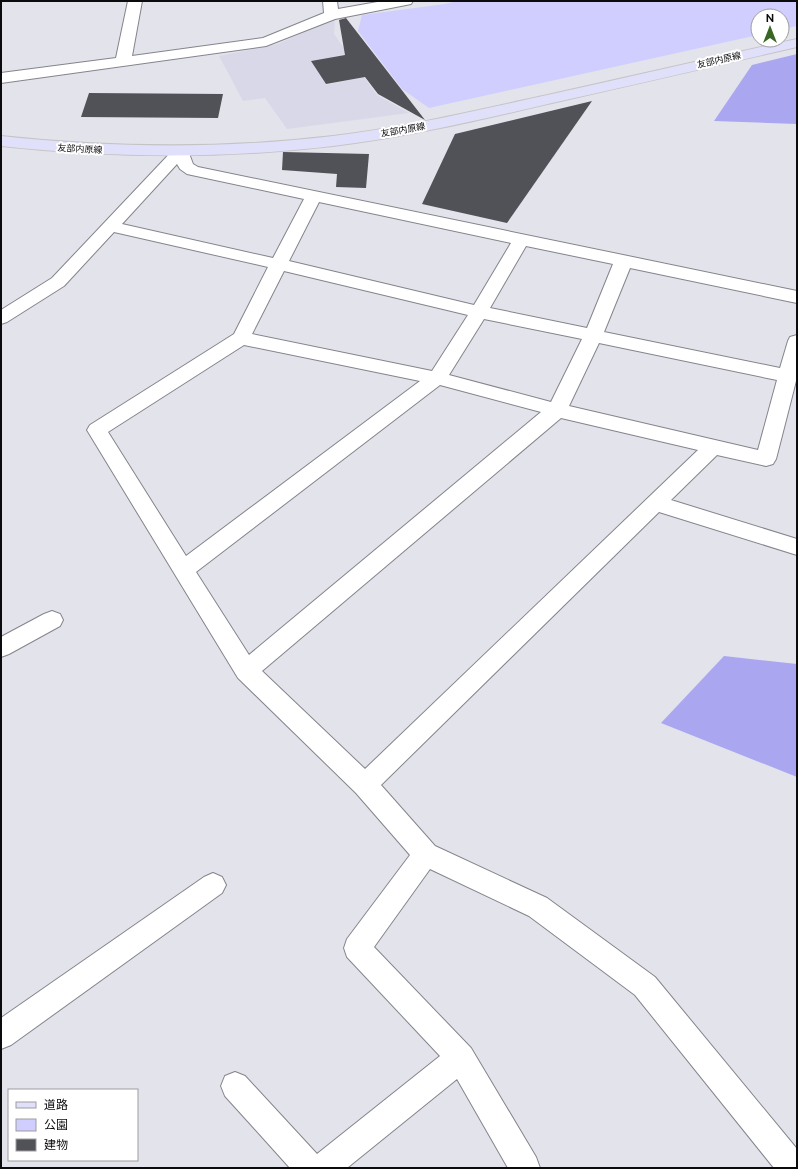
<svg xmlns="http://www.w3.org/2000/svg" width="798" height="1169" viewBox="0 0 798 1169" font-family="Raleway,'Noto Sans JP',sans-serif">
	<style>
		.built { fill: #d8d8e8 }
		.green { fill: #d0cefe }
		.forest { fill: #aaa6f0 }
		.building { fill: #515158 }
		.lines { fill: none; stroke-linecap: round; stroke-linejoin: round }
		.minor-casing { stroke: #84848c; stroke-width: 2 }
		.major-casing { stroke: #c4c4c5; stroke-width: 2 }
		.minor { fill: #fff; fill-rule: evenodd }
		.major { fill: #e1e0fb; fill-rule: evenodd }
		.labels { text-anchor: middle; dominant-baseline: central; stroke-width: 4; stroke-linejoin: round; paint-order: stroke }
		.far-street-label { font-size: 9px; fill: #0b0b0e; stroke: #fff }
	</style>
	<rect width="100%" height="100%" fill="#e3e3ec"/>
	<path class="built" d="M335,18l-1,16 14,20 -37,7 15,24 38,-8 13,18 32,18 -122,16 -22,-31 -22,3 -24,-45 59,-12z"/>
	<path class="green" d="M457,1h340v25l-15,3v-13h-24v19l-329,73 -27,-19 -44,-58 4,-16 83,-11z"/>
	<g class="forest">
		<path d="M797,54v70l-83,-3 38,-56z"/>
		<path d="M724,656l73,8v113l-136,-54z"/>
	</g>
	<g class="building">
		<path d="M346,18l79,102 -47,-26 -13,-17 -39,7 -15,-23 34,-6 -6,-35z"/>
		<path d="M89,93l134,1 -5,24 -137,-1z"/>
		<path d="M592,101l-85,122 -85,-19 33,-70z"/>
		<path d="M283,152l86,2 -3,34 -30,-1 1,-13 -55,-4z"/>
	</g>
	<g class="lines">
		<g class="minor-casing">
			<g id="minor">
				<path d="M128,1h14l-10,55 131,-18 61,-25 -1,-12h14l1,8 45,-8h30l-2,3 -5,1 -71,14 -69,27 -265,37v-10l115,-15z"/>
				<path d="M181,146l6,2 6,16 5,3 599,124v12l-167,-35 -26,64 176,36 8,-27 2,-4 7,-2v42l-21,82 -3,5 -7,2 -49,-11 -46,45 126,39v16l-138,-43 -278,273 54,61 112,52 108,79 142,172v19h-23l-139,-173 -106,-79 -99,-47 -56,78 97,101 65,109 4,11h-32l-51,-89 -110,89h-57l-65,-72 -4,-10 4,-10 10,-4 10,4 72,78 123,-98 -93,-99 -3,-9 3,-9 63,-84 -54,-62 -118,-115 -151,-248 3,-5 144,-91 34,-67 -154,-35 -50,54 -57,36 -6,2v-14l51,-32 123,-130zM177,164l3,5 7,5 117,25 -31,59 -151,-34zM319,202l192,41 -37,62 -185,-44zM526,246l87,18 -26,64 -97,-20zM284,271l184,44 -36,56 -180,-37zM484,319l98,20 -31,63 -102,-27zM599,343l178,37 -19,70 -189,-44zM244,345l176,36 -234,175 -78,-124zM440,385l101,27 -292,243 -53,-83zM561,418l137,32 -333,319 -103,-98z"/>
				<path d="M52,611l8,3 3,6 -3,6 -51,28 -8,3v-20l43,-23z"/>
				<path d="M213,873l9,4 4,8 -4,8 -211,152 -10,4v-31l203,-141z"/>
			</g>
		</g>
		<g class="major-casing">
			<path id="major" d="M797,39v8c-82,19 -164,38 -245,56 -73,17 -145,34 -219,43 -111,13 -221,12 -332,0v-10c111,12 221,13 332,0 74,-9 146,-26 219,-42 81,-18 163,-37 245,-55z"/>
		</g>
		<use href="#minor" class="minor"/>
		<use href="#major" class="major"/>
	</g>
	<g class="labels">
		<g class="far-street-label">
			<text transform="translate(719 60) rotate(-13)">友部内原線</text>
			<text transform="translate(403 130) rotate(-10)">友部内原線</text>
			<text transform="translate(80 149) rotate(3)">友部内原線</text>
		</g>
	</g>
	<rect width="798" height="1169" fill="none" stroke="#0b0b0e" stroke-width="4"/>
	<rect x="8" y="1089" width="130" height="72" fill="#ffffff" stroke="#9d9d9f"/>
	<rect x="16" y="1102" width="20" height="6" fill="#e1e0fb" stroke="#9d9d9f"/>
	<text x="44" y="1109" font-size="12" fill="#0b0b0e">道路</text>
	<rect x="16" y="1119" width="20" height="12" fill="#d0cefe" stroke="#9d9d9f"/>
	<text x="44" y="1129" font-size="12" fill="#0b0b0e">公園</text>
	<rect x="16" y="1139" width="20" height="12" fill="#515158" stroke="#9d9d9f"/>
	<text x="44" y="1149" font-size="12" fill="#0b0b0e">建物</text>
	<g transform="translate(770 28)"><circle r="19" fill="#ffffff" stroke="#9d9d9f"/>
	<path d="M0-3L7 15L0 10L-7 15Z" fill="#3a6623"/>
	<text y="-6" font-size="11" font-weight="bold" text-anchor="middle" fill="#0b0b0e">N</text>
	</g>
</svg>
